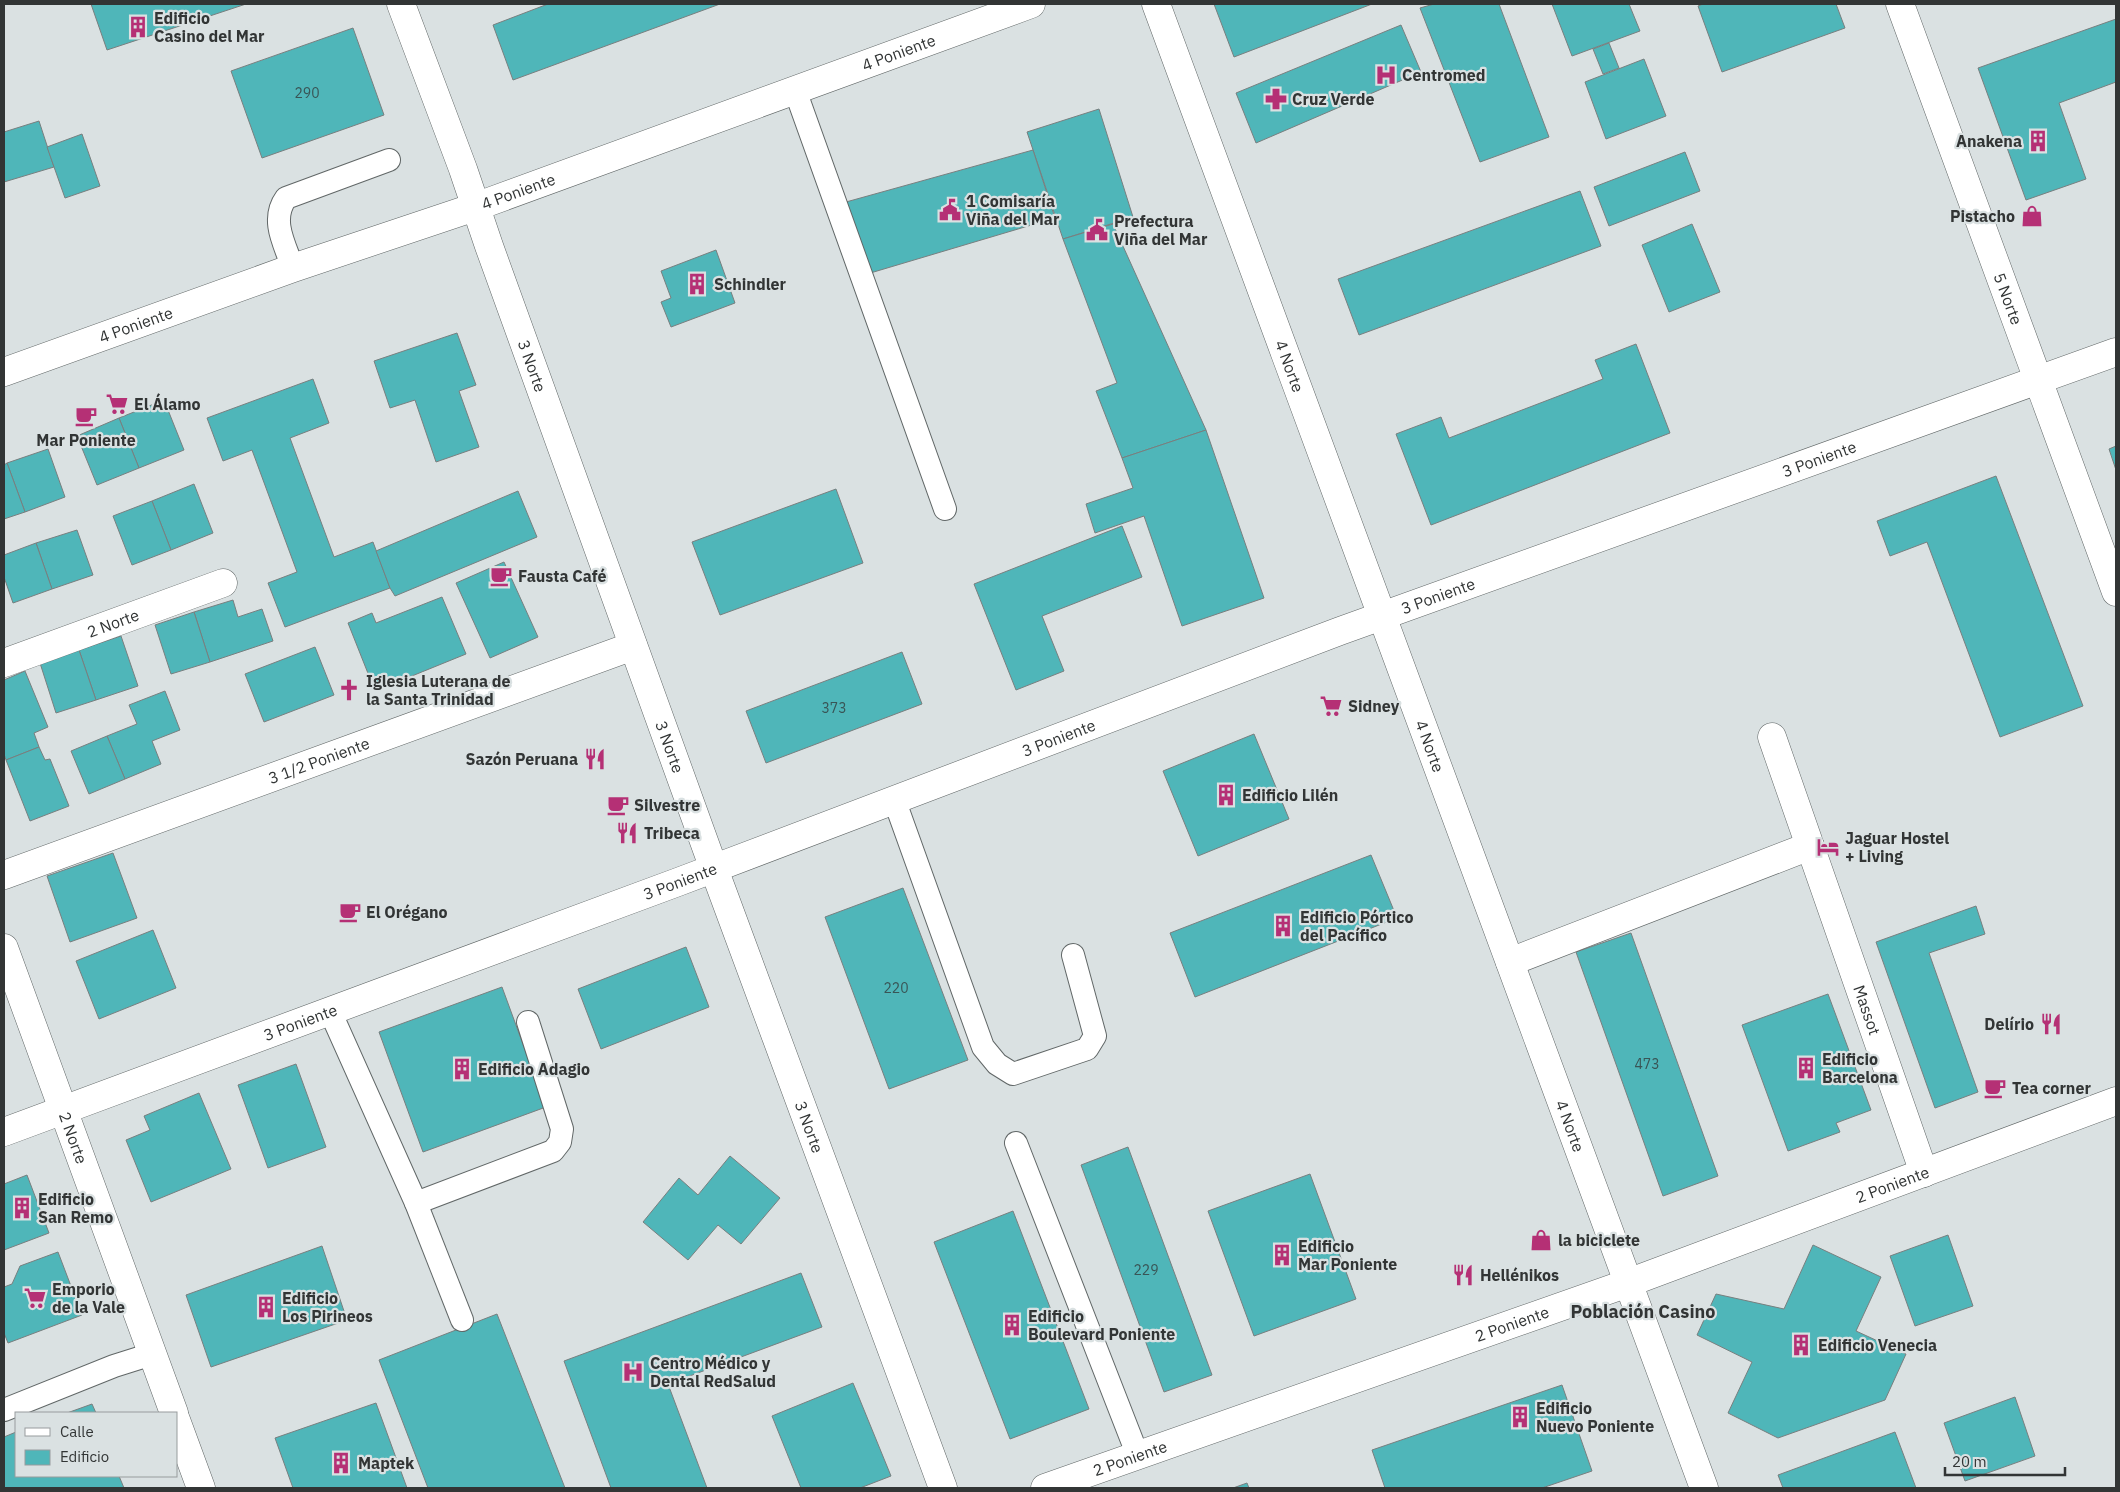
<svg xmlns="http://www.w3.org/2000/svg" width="2120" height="1492" viewBox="0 0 2120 1492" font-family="'IBM Plex Sans',sans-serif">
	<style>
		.building { fill: #4fb6b9; stroke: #787f7f }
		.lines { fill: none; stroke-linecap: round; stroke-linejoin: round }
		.service-casing { stroke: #616767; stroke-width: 24 }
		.minor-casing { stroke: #616767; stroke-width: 29 }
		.tertiary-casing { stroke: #616767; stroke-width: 29 }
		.secondary-casing { stroke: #616767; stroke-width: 29 }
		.service { stroke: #fff; stroke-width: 22 }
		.minor { stroke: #fff; stroke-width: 28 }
		.tertiary { stroke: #fff; stroke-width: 28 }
		.secondary { stroke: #fff; stroke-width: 28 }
		.labels { text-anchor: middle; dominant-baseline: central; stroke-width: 4.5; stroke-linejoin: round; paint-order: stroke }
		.number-label { font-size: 14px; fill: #395556 }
		.poi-label { font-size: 16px; font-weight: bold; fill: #323535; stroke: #dae1e2; text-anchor: start }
		.street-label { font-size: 16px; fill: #323535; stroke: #dae1e2 }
		.neighbourhood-label { font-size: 18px; font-weight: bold; fill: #323535; stroke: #dae1e2 }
	</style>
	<rect width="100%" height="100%" fill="#dae1e2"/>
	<g class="building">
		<path d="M91,4h155l-139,46z"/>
		<path d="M548,4h172l-207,76 -20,-55z"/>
		<path d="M1214,4h158l-138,53z"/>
		<path d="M1434,4h65l50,133 -69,25 -60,-154z"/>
		<path d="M1552,4h77l11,27 -68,25z"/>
		<path d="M1703,4h133l9,24 -123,44 -24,-66z"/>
		<path d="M2116,19v63l-57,21 27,76 -60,21 -48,-132z"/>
		<path d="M1401,25l20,47 -165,71 -20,-50z"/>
		<path d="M353,28l31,87 -122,43 -31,-87z"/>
		<path d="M1609,43l10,25 -16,6 -10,-25z"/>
		<path d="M1644,59l22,57 -60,23 -21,-57z"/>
		<path d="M1099,109l34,108 -70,22 -36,-107z"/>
		<path d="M39,121l15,46 -50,15v-50z"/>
		<path d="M82,134l18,52 -35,12 -18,-51z"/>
		<path d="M1033,150l22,68 -188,56 -21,-72z"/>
		<path d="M1685,152l15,39 -91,35 -15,-39z"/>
		<path d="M1580,191l21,55 -242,89 -21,-56z"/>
		<path d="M1113,224l93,206 -84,28 -26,-67 21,-8 -54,-144z"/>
		<path d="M1692,224l28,68 -51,20 -27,-67z"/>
		<path d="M716,250l19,53 -64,24 -10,-25 10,-4 -10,-27z"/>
		<path d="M457,333l19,52 -17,6 20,56 -43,15 -21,-62 -25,8 -16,-47z"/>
		<path d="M1636,344l34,89 -239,92 -35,-91 45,-17 8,21 154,-59 -8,-19z"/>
		<path d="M313,379l16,44 -39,15 44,119 39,-15 17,46 -105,39 -17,-44 29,-11 -45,-122 -29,11 -16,-43z"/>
		<path d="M164,400l20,50 -45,18 -20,-50z"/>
		<path d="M119,418l20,50 -42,17 -20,-49z"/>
		<path d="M1206,430l58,168 -82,28 -38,-110 -49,17 -9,-29 47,-16 -11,-30z"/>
		<path d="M2116,446v24l-7,-21z"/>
		<path d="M48,449l17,48 -40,15 -18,-49z"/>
		<path d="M7,463l18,49 -21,7v-54z"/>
		<path d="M1996,476l87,230 -83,31 -73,-195 -37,14 -13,-35z"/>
		<path d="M194,484l19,49 -42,17 -19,-49z"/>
		<path d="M836,489l27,74 -143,52 -28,-73z"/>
		<path d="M518,491l19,46 -142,59 -5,-8 -14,-37z"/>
		<path d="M152,501l19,49 -39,15 -19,-49z"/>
		<path d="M1122,526l20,51 -100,39 22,55 -48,19 -42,-106z"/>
		<path d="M77,530l16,45 -41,14 -16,-46z"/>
		<path d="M36,543l16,46 -39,14 -9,-26v-22z"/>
		<path d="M504,562l34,75 -48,21 -34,-75z"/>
		<path d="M442,597l24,57 -91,37 -27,-68 24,-10 4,10z"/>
		<path d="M233,600l5,17 24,-8 11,32 -63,21 -16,-50z"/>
		<path d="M194,612l16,50 -39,12 -16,-49z"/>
		<path d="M121,636l17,50 -42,14 -17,-50z"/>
		<path d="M315,647l19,48 -70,27 -19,-48z"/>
		<path d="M79,650l17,50 -40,13 -16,-50z"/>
		<path d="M902,652l20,52 -156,59 -20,-52z"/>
		<path d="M25,671l23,56 -14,6 5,14 -33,13 -2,-6v-74z"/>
		<path d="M165,691l15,39 -28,11 9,23 -36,15 -18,-43 30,-12 -8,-19z"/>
		<path d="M1254,734l35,85 -91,37 -35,-85z"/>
		<path d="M107,736l18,43 -36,15 -18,-43z"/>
		<path d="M39,747l6,13 5,-1 19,47 -39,15 -24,-61z"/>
		<path d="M113,853l24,65 -67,24 -23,-66z"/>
		<path d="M1371,855l26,63 -202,79 -25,-64z"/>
		<path d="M903,888l65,172 -79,29 -64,-172z"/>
		<path d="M1976,906l9,28 -56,19 49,139 -43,16 -59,-166z"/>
		<path d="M153,930l23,58 -77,31 -23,-58z"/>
		<path d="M1631,933l87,243 -55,20 -87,-244z"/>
		<path d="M686,947l23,60 -108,42 -23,-60z"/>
		<path d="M502,987l44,120 -123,45 -44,-120z"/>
		<path d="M1828,994l43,116 -35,13 4,9 -52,19 -46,-126z"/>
		<path d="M296,1064l30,83 -58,21 -30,-83z"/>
		<path d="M199,1093l32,76 -80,33 -25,-62 24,-10 -6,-14z"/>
		<path d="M1128,1147l84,228 -48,17 -83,-227z"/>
		<path d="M730,1156l50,42 -39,46 -23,-19 -30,35 -45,-38 36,-44 19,17z"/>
		<path d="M1310,1174l46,125 -102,37 -46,-125z"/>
		<path d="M27,1175l22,58 -45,17v-66z"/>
		<path d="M1013,1211l76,198 -79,30 -76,-197z"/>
		<path d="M1948,1235l25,71 -58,20 -25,-70z"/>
		<path d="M1813,1245l68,32 -25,54 50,23 -21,46 -107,38 -50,-25 24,-51 -55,-27 19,-41 68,15z"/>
		<path d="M322,1246l25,74 -136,47 -25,-72z"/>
		<path d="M58,1252l24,63 -74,28 -4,-10v-46l8,-3 8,-18z"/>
		<path d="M801,1273l21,54 -154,57 39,104h-96l-47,-127z"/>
		<path d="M497,1314l68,174h-137l-49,-128z"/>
		<path d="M853,1383l38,93 -31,12h-59l-29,-72z"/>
		<path d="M1562,1385l30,86 -50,17h-157l-13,-38z"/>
		<path d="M2015,1397l20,59 -70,25 -21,-58z"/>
		<path d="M376,1403l31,85h-114l-18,-50z"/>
		<path d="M92,1404l4,9h-29z"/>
		<path d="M16,1432v44h103l5,12h-120v-51z"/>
		<path d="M1895,1432l21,56h-133l-5,-13z"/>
		<path d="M1247,1483l2,5h-16z"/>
	</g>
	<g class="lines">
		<g class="service-casing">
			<g id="service">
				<path d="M795,90l150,419"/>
				<path d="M293,268c-8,-23 -23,-48 -7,-70l103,-38"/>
				<path d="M894,799l89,248 14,17 16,10 74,-25 8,-13 -22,-81"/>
				<path d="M330,1011l86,192 137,-52 7,-9 2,-13 -34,-107"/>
				<path d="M1016,1143l122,313"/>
				<path d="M416,1203l46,117"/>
				<path d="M4,1410l110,-44 38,-12"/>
			</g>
		</g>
		<g class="minor-casing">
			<g id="minor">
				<path id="s1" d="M401,4l62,165 26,77 225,623 229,619"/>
				<path id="s2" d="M1900,4l216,588"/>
				<path id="s3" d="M4,663l219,-80"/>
				<path id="s4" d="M1772,737l152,436"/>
				<path id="s5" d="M4,875l629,-229"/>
				<path id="s6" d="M4,948l170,465"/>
				<path d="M1510,962l300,-116"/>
				<path id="s7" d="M4,1132l674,-250 662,-251 776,-279"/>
				<path d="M176,1420l25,68"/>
				<path id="s8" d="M1045,1488l583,-205 488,-182"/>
			</g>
		</g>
		<g class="tertiary-casing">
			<g id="tertiary">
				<path id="s9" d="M1156,4l548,1484"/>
			</g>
		</g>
		<g class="secondary-casing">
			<g id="secondary">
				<path id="s10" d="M4,372l289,-104 182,-61 556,-203"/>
			</g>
		</g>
		<use href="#service" class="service"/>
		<use href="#minor" class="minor"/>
		<use href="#tertiary" class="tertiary"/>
		<use href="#secondary" class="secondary"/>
	</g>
	<defs>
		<g id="building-bare" transform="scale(1.725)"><path d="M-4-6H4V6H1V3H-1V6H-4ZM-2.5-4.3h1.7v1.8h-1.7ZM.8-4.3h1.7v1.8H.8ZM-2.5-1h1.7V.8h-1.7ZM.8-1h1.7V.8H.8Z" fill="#b53075" stroke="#dae1e2" stroke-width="2.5" paint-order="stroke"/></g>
		<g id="hospital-bare" transform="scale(1.725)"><path d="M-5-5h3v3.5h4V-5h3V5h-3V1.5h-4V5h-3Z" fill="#b53075" stroke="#dae1e2" stroke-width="2.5" paint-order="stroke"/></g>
		<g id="pharmacy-bare" transform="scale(1.725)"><path d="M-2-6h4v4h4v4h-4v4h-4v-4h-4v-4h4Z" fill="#b53075" stroke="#dae1e2" stroke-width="2.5" paint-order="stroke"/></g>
		<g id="civic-bare" transform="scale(1.725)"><path d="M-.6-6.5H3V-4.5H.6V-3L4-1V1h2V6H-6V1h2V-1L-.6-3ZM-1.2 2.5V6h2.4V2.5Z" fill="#b53075" stroke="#dae1e2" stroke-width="2.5" paint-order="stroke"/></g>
		<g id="shop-bare" transform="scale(1.725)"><path d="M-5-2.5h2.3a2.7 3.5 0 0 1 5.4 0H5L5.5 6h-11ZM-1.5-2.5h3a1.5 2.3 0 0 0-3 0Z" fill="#b53075" stroke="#dae1e2" stroke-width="2.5" paint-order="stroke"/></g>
		<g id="supermarket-bare" transform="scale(1.725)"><path d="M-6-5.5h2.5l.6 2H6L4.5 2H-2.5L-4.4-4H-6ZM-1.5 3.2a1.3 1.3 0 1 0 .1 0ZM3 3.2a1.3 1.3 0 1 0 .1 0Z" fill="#b53075" stroke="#dae1e2" stroke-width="2.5" paint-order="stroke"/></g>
		<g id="cafe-bare" transform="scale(1.725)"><path d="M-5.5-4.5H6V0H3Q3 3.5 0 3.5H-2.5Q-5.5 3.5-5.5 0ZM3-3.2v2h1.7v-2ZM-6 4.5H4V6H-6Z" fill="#b53075" stroke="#dae1e2" stroke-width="2.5" paint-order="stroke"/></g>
		<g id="church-bare" transform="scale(1.725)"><path d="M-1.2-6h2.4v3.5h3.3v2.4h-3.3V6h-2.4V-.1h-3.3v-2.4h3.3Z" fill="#b53075" stroke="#dae1e2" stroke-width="2.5" paint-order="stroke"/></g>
		<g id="restaurant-bare" transform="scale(1.725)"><path d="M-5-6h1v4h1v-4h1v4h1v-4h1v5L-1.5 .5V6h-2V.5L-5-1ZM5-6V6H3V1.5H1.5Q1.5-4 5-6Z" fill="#b53075" stroke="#dae1e2" stroke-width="2.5" paint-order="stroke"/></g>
		<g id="hotel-bare" transform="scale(1.725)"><path d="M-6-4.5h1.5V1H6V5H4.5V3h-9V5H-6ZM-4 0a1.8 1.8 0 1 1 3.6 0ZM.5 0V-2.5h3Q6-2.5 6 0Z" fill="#b53075" stroke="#dae1e2" stroke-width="2.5" paint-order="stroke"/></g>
	</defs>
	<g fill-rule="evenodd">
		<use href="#building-bare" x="138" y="27"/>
		<use href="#hospital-bare" x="1386" y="75"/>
		<use href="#pharmacy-bare" x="1276" y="99"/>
		<use href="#building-bare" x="2038" y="141"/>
		<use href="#civic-bare" x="950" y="210"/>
		<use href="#shop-bare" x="2032" y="216"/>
		<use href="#civic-bare" x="1097" y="230"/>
		<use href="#building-bare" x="697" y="284"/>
		<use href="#supermarket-bare" x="117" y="404"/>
		<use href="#cafe-bare" x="86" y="416"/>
		<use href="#cafe-bare" x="501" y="576"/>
		<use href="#church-bare" x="349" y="690"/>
		<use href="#supermarket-bare" x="1331" y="706"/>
		<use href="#restaurant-bare" x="595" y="759"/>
		<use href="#building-bare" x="1226" y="795"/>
		<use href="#cafe-bare" x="618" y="805"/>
		<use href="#restaurant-bare" x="627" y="833"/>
		<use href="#hotel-bare" x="1828" y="847"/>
		<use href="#cafe-bare" x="350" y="912"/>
		<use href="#building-bare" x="1283" y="926"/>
		<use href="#restaurant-bare" x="2051" y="1024"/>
		<use href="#building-bare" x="1806" y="1068"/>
		<use href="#building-bare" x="462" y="1069"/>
		<use href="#cafe-bare" x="1995" y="1088"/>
		<use href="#building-bare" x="22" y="1208"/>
		<use href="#shop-bare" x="1541" y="1240"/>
		<use href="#building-bare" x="1282" y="1255"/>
		<use href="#restaurant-bare" x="1463" y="1275"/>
		<use href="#supermarket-bare" x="35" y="1298"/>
		<use href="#building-bare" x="266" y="1307"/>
		<use href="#building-bare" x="1012" y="1325"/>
		<use href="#building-bare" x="1801" y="1345"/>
		<use href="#hospital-bare" x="633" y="1372"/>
		<use href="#building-bare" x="1520" y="1417"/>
		<use href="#building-bare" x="341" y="1463"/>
	</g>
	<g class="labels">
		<g class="number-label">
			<text x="307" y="93">290</text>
			<text x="834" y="708">373</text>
			<text x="896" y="988">220</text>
			<text x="1647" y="1064">473</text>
			<text x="1146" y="1270">229</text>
		</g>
		<g class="poi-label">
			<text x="154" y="18">Edificio<tspan x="154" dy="18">Casino del Mar</tspan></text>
			<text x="1402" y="75">Centromed</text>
			<text x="1292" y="99">Cruz Verde</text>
			<text x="2022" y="141" text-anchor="end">Anakena</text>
			<text x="966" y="201">1 Comisaría<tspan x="966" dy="18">Viña del Mar</tspan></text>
			<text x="2015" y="216" text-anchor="end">Pistacho</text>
			<text x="1114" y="221">Prefectura<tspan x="1114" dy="18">Viña del Mar</tspan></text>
			<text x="714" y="284">Schindler</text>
			<text x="134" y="404">El Álamo</text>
			<text x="86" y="440" text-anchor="middle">Mar Poniente</text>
			<text x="518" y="576">Fausta Café</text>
			<text x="366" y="681">Iglesia Luterana de<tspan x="366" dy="18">la Santa Trinidad</tspan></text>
			<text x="1348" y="706">Sidney</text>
			<text x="578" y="759" text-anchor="end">Sazón Peruana</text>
			<text x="1242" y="795">Edificio Lilén</text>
			<text x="634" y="805">Silvestre</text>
			<text x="644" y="833">Tribeca</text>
			<text x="1845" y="838">Jaguar Hostel<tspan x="1845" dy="18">+ Living</tspan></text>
			<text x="366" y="912">El Orégano</text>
			<text x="1300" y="917">Edificio Pórtico<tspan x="1300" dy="18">del Pacífico</tspan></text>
			<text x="2034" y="1024" text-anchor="end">Delírio</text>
			<text x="1822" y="1059">Edificio<tspan x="1822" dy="18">Barcelona</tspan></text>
			<text x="478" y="1069">Edificio Adagio</text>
			<text x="2012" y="1088">Tea corner</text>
			<text x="38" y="1199">Edificio<tspan x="38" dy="18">San Remo</tspan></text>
			<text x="1558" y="1240">la biciclete</text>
			<text x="1298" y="1246">Edificio<tspan x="1298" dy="18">Mar Poniente</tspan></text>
			<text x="1480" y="1275">Hellénikos</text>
			<text x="52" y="1289">Emporio<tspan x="52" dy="18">de la Vale</tspan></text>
			<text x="282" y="1298">Edificio<tspan x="282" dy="18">Los Pirineos</tspan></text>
			<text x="1028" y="1316">Edificio<tspan x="1028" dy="18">Boulevard Poniente</tspan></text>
			<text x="1818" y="1345">Edificio Venecia</text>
			<text x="650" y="1363">Centro Médico y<tspan x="650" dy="18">Dental RedSalud</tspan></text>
			<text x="1536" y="1408">Edificio<tspan x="1536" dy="18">Nuevo Poniente</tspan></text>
			<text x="358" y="1463">Maptek</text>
		</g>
		<g class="street-label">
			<text stroke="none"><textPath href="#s10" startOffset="950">4 Poniente</textPath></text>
			<text stroke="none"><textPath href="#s10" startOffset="545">4 Poniente</textPath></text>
			<text stroke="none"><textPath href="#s2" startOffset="314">5 Norte</textPath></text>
			<text stroke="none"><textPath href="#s10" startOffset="140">4 Poniente</textPath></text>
			<text stroke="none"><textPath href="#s1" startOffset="385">3 Norte</textPath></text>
			<text stroke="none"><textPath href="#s9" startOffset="386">4 Norte</textPath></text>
			<text stroke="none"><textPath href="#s7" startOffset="1936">3 Poniente</textPath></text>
			<text stroke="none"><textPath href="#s7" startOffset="1531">3 Poniente</textPath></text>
			<text stroke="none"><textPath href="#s3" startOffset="116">2 Norte</textPath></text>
			<text stroke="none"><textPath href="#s7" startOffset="1126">3 Poniente</textPath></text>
			<text stroke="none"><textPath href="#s9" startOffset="791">4 Norte</textPath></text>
			<text stroke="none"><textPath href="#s1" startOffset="790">3 Norte</textPath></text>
			<text stroke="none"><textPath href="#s5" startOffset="335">3 1/2 Poniente</textPath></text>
			<text stroke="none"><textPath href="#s7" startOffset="721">3 Poniente</textPath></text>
			<text stroke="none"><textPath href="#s4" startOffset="289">Massot</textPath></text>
			<text stroke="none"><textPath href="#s7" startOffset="316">3 Poniente</textPath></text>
			<text stroke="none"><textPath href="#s9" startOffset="1196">4 Norte</textPath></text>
			<text stroke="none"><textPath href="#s1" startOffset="1195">3 Norte</textPath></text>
			<text stroke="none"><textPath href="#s6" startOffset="202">2 Norte</textPath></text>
			<text stroke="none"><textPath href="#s8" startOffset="900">2 Poniente</textPath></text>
			<text stroke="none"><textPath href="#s8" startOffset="495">2 Poniente</textPath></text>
			<text stroke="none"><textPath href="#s8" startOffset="90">2 Poniente</textPath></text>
		</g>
		<g class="neighbourhood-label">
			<text x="1643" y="1311">Población Casino</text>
		</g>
	</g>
	<rect width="2120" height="1492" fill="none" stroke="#323535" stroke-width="10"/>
	<rect x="15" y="1412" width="162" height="65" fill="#dae1e2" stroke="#979c9d"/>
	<rect x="25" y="1428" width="25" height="8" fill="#ffffff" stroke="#979c9d"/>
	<text x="60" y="1437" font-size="15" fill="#323535">Calle</text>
	<rect x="25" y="1450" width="25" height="15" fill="#4fb6b9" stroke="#979c9d"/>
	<text x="60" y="1462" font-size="15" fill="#323535">Edificio</text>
	<path d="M1945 1467v8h120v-8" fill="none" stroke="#323535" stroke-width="2.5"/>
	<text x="1952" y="1467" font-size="15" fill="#323535" stroke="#dae1e2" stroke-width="4" paint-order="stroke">20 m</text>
</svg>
